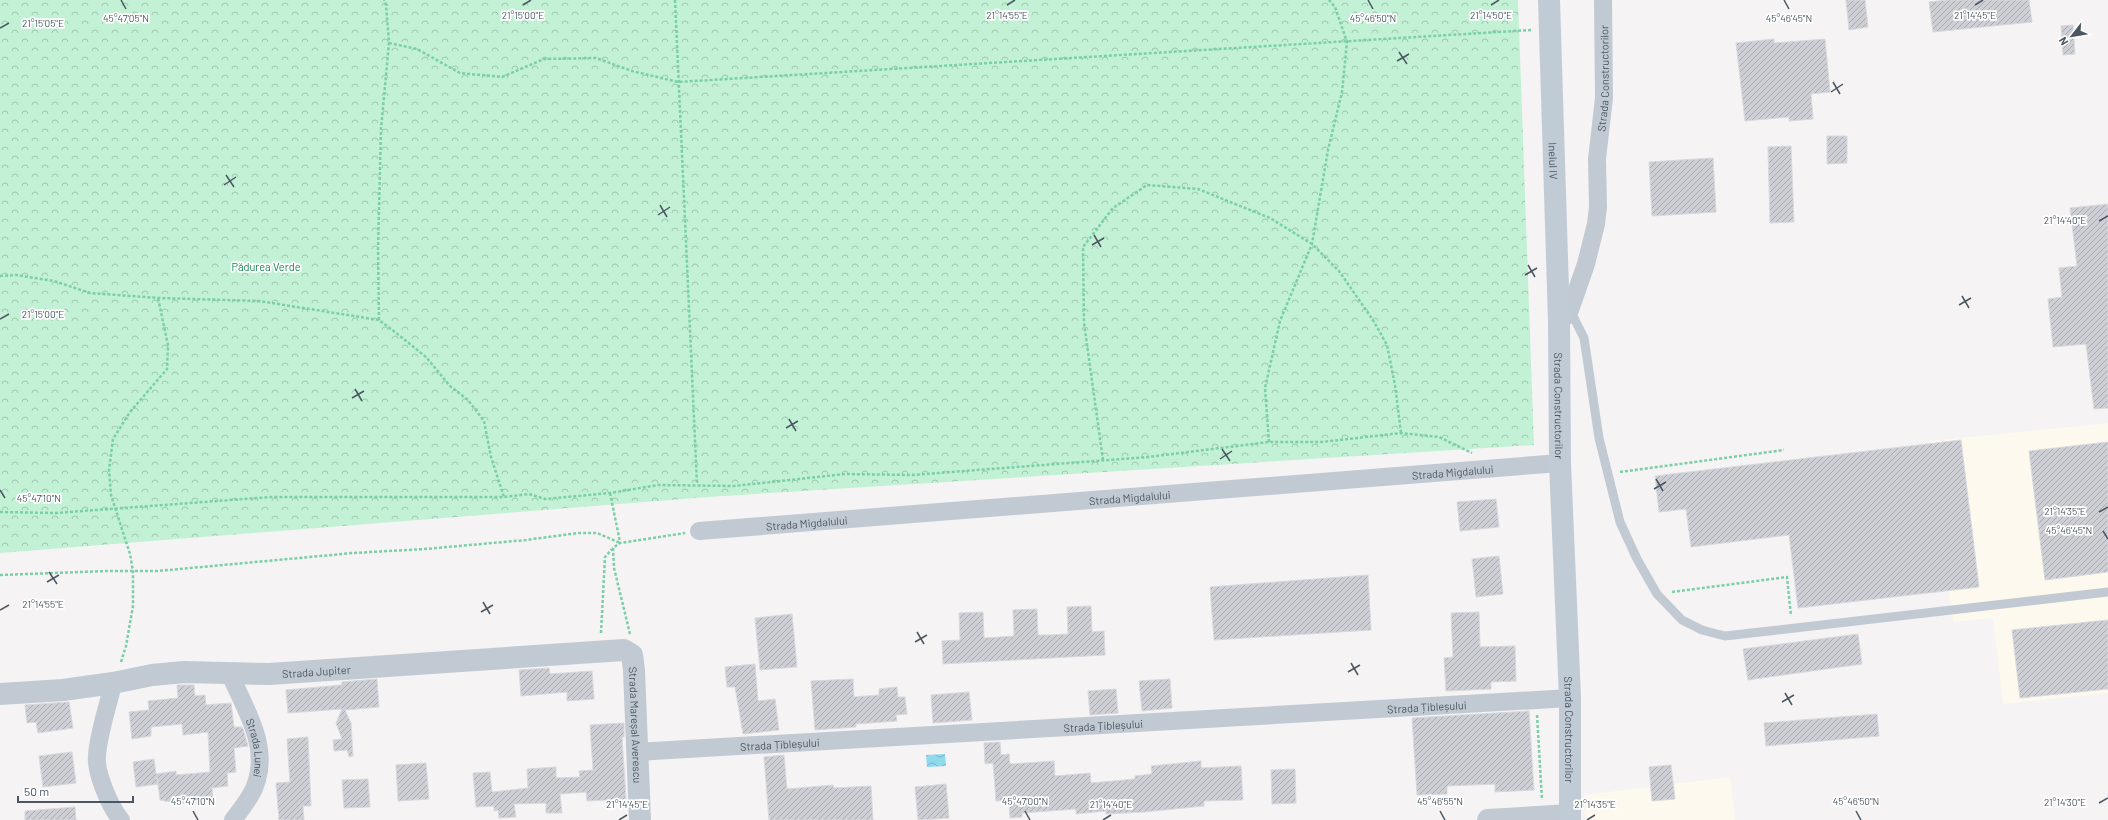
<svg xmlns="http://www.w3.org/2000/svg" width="2108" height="820" viewBox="0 0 2108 820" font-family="Barlow,sans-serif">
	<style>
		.commercial { fill: #fdf9ef }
		.forest { fill: url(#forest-crowns) }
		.water { fill: url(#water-waves) }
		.building { fill: url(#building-hatch); stroke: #d7d9de }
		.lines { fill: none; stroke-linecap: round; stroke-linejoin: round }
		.path { stroke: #7ad0a6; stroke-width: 2.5; stroke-dasharray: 3 2; stroke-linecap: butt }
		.service { stroke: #c1cad2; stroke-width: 9 }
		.minor { stroke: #c1cad2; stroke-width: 18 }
		.tertiary { stroke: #c1cad2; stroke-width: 22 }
		.secondary { stroke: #c1cbd6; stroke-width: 22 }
		.ticks { fill: none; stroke: #4a5661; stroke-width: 1.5 }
		.labels { text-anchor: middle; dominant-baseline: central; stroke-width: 3.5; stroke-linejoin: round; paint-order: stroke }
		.street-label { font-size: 11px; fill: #4a5661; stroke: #fff }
		.park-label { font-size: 11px; fill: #17864f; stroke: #fff }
		.ticks-label { font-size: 10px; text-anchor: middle; fill: #4a5661; stroke: #fff; stroke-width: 3.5; stroke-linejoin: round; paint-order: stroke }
	</style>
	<defs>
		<pattern id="forest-crowns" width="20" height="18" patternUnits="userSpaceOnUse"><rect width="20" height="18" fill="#c3f1d5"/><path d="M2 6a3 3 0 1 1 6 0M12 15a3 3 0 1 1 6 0" fill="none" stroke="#a0c6b0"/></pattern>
		<pattern id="water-waves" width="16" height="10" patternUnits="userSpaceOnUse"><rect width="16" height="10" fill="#90daee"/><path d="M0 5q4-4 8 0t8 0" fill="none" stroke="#78b4c4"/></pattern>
		<pattern id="building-hatch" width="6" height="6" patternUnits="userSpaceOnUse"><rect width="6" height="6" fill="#cdcfd5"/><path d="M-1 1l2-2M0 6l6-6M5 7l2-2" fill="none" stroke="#a8abb0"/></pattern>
	</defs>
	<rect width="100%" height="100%" fill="#f5f3f3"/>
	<g class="commercial">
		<path d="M2108,423v270l-105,11 -10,-86 -40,4 -24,-181z"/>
		<path d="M1730,777l5,43h-149l-2,-25z"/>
	</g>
	<path class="forest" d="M0,0h1518l16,445 -826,52 -708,56z"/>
	<path class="water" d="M945,754l1,12 -19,1 -1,-12z"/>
	<g class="building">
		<path d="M1846,0h19l3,27 -19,3z"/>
		<path d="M1947,0h82l3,22 -99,10 -4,-30z"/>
		<path d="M2073,25l2,29 -12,1 -2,-29z"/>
		<path d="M1774,39v4l51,-4 5,53 -19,2 2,25 -24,2v-4l-44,4 -9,-78z"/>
		<path d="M1827,136h20v27l-20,1z"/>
		<path d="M1791,146l3,76 -24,1 -2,-76z"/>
		<path d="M1713,158l3,54 -64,4 -3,-54z"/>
		<path d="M2108,204v204l-14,1 -8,-65 -33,3 -5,-48 14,-2 -3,-29 18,-2 -7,-58z"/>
		<path d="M1961,440l18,147 -181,21 -9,-73 -98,12 -5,-38 -27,3 -4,-36z"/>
		<path d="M2108,442v130l-63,8 -16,-129z"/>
		<path d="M1496,499l3,28 -39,4 -3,-29z"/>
		<path d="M1499,556l4,38 -27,3 -4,-38z"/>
		<path d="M1368,575l3,55 -157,10 -4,-53z"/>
		<path d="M1091,606l1,26 12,-1 1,24 -162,9 -1,-23 18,-1 -1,-27 24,-1 1,26 30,-2 -1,-26 24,-1 1,26h12l18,-1 -1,-27z"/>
		<path d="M1479,612l1,35 35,-1 1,35 -25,1v7l-45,2 -2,-33 9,-1 -2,-44z"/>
		<path d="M792,614l5,53 -37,3 -5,-52z"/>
		<path d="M2108,620v69l-88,9 -8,-68z"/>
		<path d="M1858,634l4,30 -114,16 -5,-31z"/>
		<path d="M755,664l3,37 17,-2 4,31 -36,4 -8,-47h-8l-2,-20z"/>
		<path d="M549,668l1,6 42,-3 2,28 -27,2v-9l-46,4 -2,-26z"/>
		<path d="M377,679l2,28 -34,3 6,13 2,33 -4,1 -2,-7 -13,1 -1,-11 9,-1 -6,-16 6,-14 -54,4 -2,-23 56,-5v-3z"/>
		<path d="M853,679l1,18 25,-2v-6l18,-2 1,10h7l2,17 -11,1 1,6 -41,3v3l-41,3 -4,-49z"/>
		<path d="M1170,679l2,29 -30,3 -3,-30z"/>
		<path d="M177,685h17l1,11 10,-1 1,10 25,-2 3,24h8l1,2 5,17 -14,2 2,24 -9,1 1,13 -16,2 1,12 -33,4 -20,-4 -3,-23 1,7 -22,3 -3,-25 21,-3 2,15 20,-3v4l34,-3 -2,-40 -25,3 -1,-11 -31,3v9l-19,3 -3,-27 20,-2 -1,-9 30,-3z"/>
		<path d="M1116,689l2,24 -28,2 -2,-24z"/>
		<path d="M969,692l3,28 -39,3 -2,-28z"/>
		<path d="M69,702l4,26 -35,5 -2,-11 -9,1 -2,-18z"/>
		<path d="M1529,711l5,79 -39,2v-8l-48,2v8l-30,1 -5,-77z"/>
		<path d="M1877,714l2,22 -113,10 -2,-23z"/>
		<path d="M624,723v14h-2l4,62 -39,2 -1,-9 -26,2 2,19h-16v-10l-32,1 2,13 -17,1 -1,-8 -4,1v-5l-18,1 -3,-34 17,-1 2,20 36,-4 -1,-19 29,-2v11l24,-1 -1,-6 14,-1 -3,-45z"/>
		<path d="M308,737l3,69h-8l1,14h-25l-3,-37 14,-1 -3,-43z"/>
		<path d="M1000,742l1,13 8,-1 1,10 44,-3 1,15 35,-3 1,10 44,-4v-3l17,-2 -1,-8 50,-5v7l40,-2 2,34 -39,1v5l-60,6 -38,2v-3l-30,3v-5l-54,4v4l-12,1 -1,-18 -13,1 -3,-38 -8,1 -1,-21z"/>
		<path d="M72,752l4,31 -33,4 -4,-31z"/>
		<path d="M784,755l3,34 46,-4 1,3 37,-2 2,34h-104l-5,-63z"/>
		<path d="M426,763l3,36 -31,2 -2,-36z"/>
		<path d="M1671,765l4,34 -23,2 -3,-34z"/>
		<path d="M1295,769l1,34 -24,1 -1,-34z"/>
		<path d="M368,779l2,28 -26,1 -2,-28z"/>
		<path d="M946,784l3,34 -31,2 -3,-33z"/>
		<path d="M75,807l1,13h-51v-9z"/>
	</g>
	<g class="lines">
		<g class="path">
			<path d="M675,0l22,484"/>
			<path d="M389,43l28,6 43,24 42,4 42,-18 52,-1 36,13 46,11 853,-52"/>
			<path d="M0,276l16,-1 38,6 36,12 68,5 101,3 120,19 16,12 31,25 24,29 18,14 16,21 7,36 13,40"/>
			<path d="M379,320l-1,-70 3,-121 8,-86 -3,-38 -2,-5"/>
			<path d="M1269,442l-4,-54 15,-67 32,-77 16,-94 14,-58 5,-50 -12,-35 -6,-7"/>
			<path d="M1103,460l-19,-137 -1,-76 30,-39 34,-23 51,4 72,29 42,26 27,27 34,49 14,25 8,40 6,48"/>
			<path d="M1620,472l164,-22"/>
			<path d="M610,493l10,49"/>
			<path d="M0,512l56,1 215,-16h233l25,-3 16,5 65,-6 48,-8 76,1 111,-12 67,1 236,-18 121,-15h53l79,-9 38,4 33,16"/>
			<path d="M0,575l108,-4h50l195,-18 72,-4 101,-9 52,-7h19l23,10"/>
			<path d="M1672,592l115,-15 4,39"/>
			<path d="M601,633l4,-76 7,-8"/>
			<path d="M630,634l-16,-66 -1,-20 7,-5 65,-10"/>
			<path d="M121,662l5,-16 7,-40v-35l-3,-17 -19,-59 -2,-25 4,-31 17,-27 37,-43 1,-24 -10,-47"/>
			<path d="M1537,715l5,85"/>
		</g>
		<path class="service" d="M1570,310l14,28 15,100 21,84 17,37 20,35 25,26 20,10 23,6 383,-44"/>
		<g class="minor">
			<path id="s1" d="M1559,322l9,-7 2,-5 16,-46 10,-40 2,-17 -1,-48 7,-61 -1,-98"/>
			<path id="s2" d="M699,531l861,-68"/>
			<path id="s3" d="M230,674c14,33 38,69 27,106 -4,15 -15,28 -24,40"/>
			<path d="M113,683c-5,24 -14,48 -16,72 -2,17 13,52 24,65"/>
			<path id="s4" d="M636,752l934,-54"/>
		</g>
		<g class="tertiary">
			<path id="s5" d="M0,694l63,-4 50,-7 39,-8 32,-3 85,2 355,-24 8,5 2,15 6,150"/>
			<path d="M1488,820l82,-5"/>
		</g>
		<path class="secondary" id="s6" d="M1549,0l10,322 1,141 10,235v122"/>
	</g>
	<path class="ticks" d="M121,0l5,9M1368,0l5,9M1784,0l5,9M523,5l8,-5M1007,5l8,-5M1491,5l8,-5M1975,5l8,-5M0,28l9,-5M1399,52l8,12M1397,61l12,-7M1833,82l7,12M1831,92l12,-8M226,175l8,12M224,185l12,-8M660,205l7,12M658,215l12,-8M2099,221l9,-5M1094,235l7,12M1092,245l12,-7M1528,265l7,12M1525,275l12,-7M1962,296l7,12M1959,305l12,-7M0,319l9,-5M355,389l7,12M352,398l12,-7M789,419l7,12M786,428l12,-7M1222,449l8,12M1220,459l12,-8M1656,479l7,12M1654,489l12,-7M0,490l5,8M2099,512l9,-5M2103,531l5,8M49,572l8,12M47,582l12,-7M483,602l7,12M0,610l9,-5M481,612l12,-7M917,632l7,12M915,642l12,-7M1351,663l7,12M1348,672l12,-7M1785,693l7,12M1782,702l12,-7M2099,803l9,-5M193,811l5,9M1025,811l5,9M1440,811l5,9M1856,811l5,9M619,820l8,-5M1103,820l8,-5M1587,820l8,-5"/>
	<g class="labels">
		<g class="street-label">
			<text stroke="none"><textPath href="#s1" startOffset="253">Strada Constructorilor</textPath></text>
			<text stroke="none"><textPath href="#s6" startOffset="161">Inelul IV</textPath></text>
			<text stroke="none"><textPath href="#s6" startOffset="406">Strada Constructorilor</textPath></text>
			<text stroke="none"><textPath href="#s2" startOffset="756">Strada Migdalului</textPath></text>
			<text stroke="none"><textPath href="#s2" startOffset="432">Strada Migdalului</textPath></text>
			<text stroke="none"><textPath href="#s2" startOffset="108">Strada Migdalului</textPath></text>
			<text stroke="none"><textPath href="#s5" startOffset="318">Strada Jupiter</textPath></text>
			<text stroke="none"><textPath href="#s4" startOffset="792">Strada Țibleșului</textPath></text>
			<text stroke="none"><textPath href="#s5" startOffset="706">Strada Mareșal Averescu</textPath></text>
			<text stroke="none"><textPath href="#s4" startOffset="468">Strada Țibleșului</textPath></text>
			<text stroke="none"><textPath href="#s6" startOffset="730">Strada Constructorilor</textPath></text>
			<text stroke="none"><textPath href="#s4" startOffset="144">Strada Țibleșului</textPath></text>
			<text stroke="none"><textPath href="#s3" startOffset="79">Strada Lunei</textPath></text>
		</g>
		<g class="park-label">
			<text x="266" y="266">Pădurea Verde</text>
		</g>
	</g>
	<g class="ticks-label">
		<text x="523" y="19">21°15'00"E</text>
		<text x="1007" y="19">21°14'55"E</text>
		<text x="1491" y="19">21°14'50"E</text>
		<text x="1975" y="19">21°14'45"E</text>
		<text x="1789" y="22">45°46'45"N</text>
		<text x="126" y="22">45°47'05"N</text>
		<text x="1373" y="22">45°46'50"N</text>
		<text x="43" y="27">21°15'05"E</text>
		<text x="2065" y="224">21°14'40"E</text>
		<text x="43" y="318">21°15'00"E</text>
		<text x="39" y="502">45°47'10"N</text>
		<text x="2065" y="515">21°14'35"E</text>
		<text x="2069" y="534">45°46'45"N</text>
		<text x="43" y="608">21°14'55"E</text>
		<text x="193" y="805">45°47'10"N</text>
		<text x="1025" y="805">45°47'00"N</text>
		<text x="1440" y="805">45°46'55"N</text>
		<text x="1856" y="805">45°46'50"N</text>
		<text x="2065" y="806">21°14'30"E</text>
		<text x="627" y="808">21°14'45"E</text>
		<text x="1111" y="808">21°14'40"E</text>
		<text x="1595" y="808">21°14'35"E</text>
	</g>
	<g transform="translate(2072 36) rotate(239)" stroke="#ffffff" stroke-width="3" paint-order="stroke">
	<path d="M0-3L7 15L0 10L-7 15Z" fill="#4a5661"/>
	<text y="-6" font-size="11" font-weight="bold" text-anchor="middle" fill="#4a5661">N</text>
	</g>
	<path d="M18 796v6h115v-6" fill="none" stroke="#4a5661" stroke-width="2"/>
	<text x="24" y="796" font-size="12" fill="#4a5661" stroke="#ffffff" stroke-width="3" paint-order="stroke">50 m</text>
</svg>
